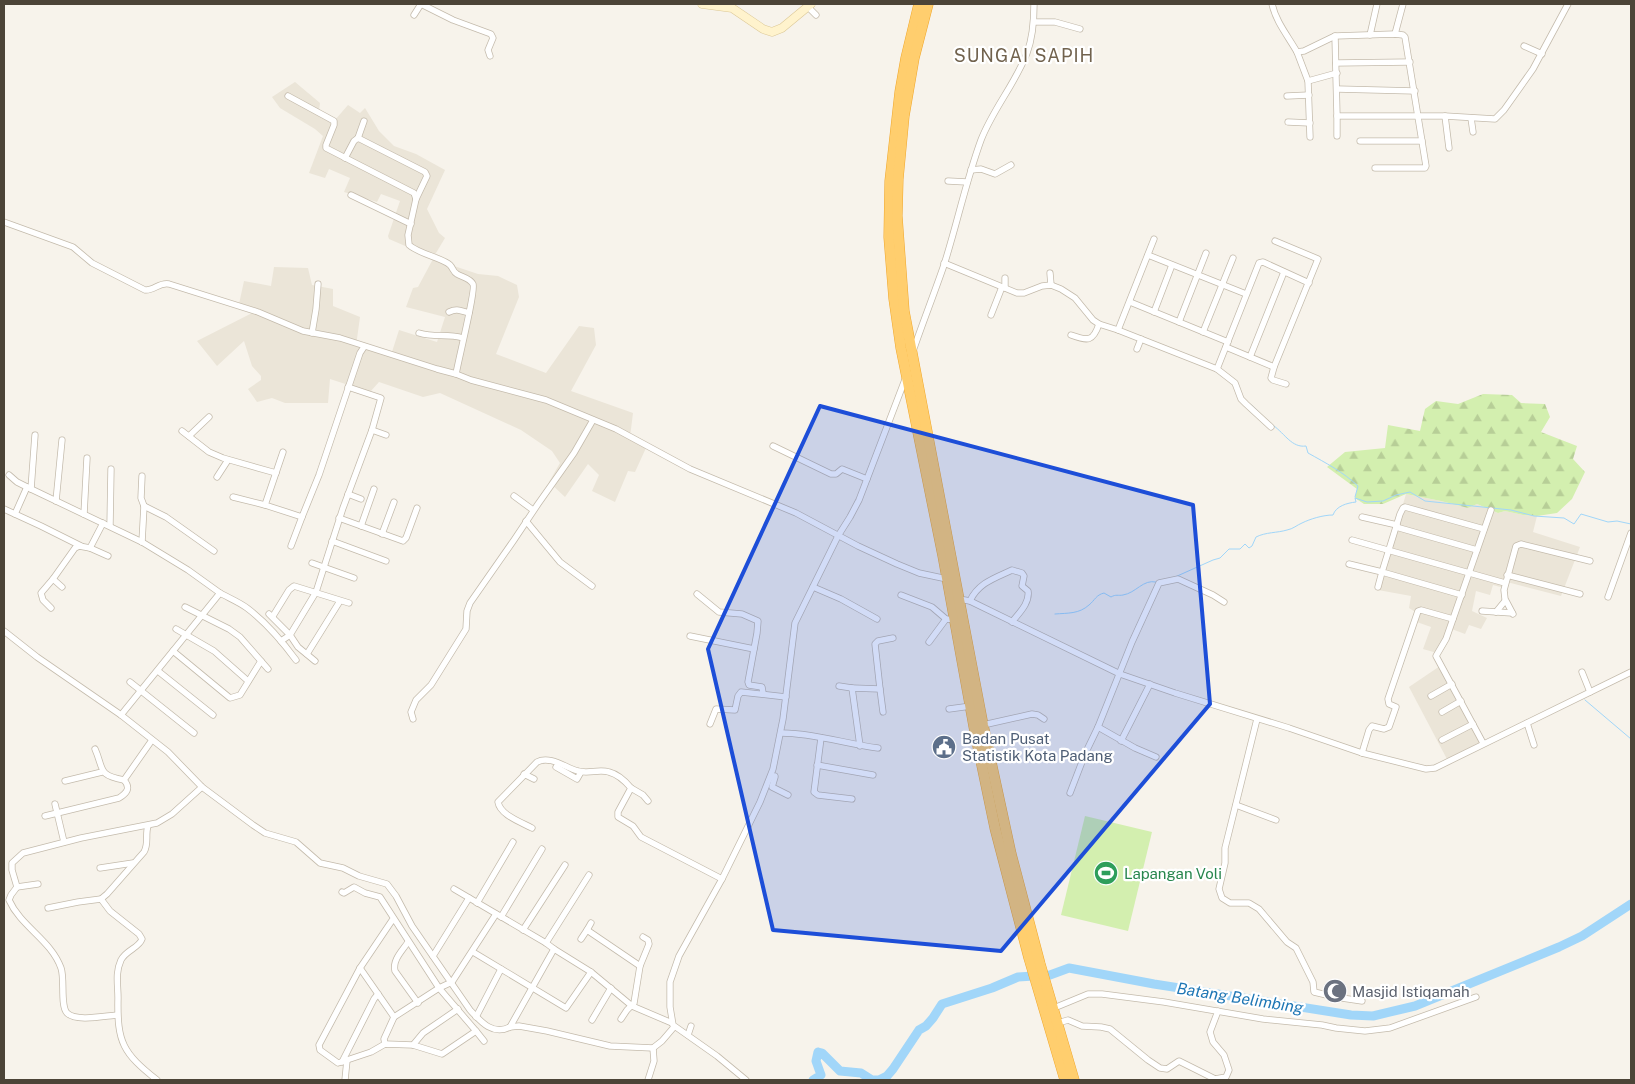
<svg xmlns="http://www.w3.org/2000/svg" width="1635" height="1084" viewBox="0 0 1635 1084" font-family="'Public Sans',sans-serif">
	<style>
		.residential { fill: #ebe5d8 }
		.grass { fill: #d3efaf }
		.forest { fill: url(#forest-firs) }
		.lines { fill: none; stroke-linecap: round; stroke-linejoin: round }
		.stream { stroke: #a1d6f9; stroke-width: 1 }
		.river { stroke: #a1d6f9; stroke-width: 9 }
		.street-casing { stroke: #c4bbac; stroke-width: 7 }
		.secondary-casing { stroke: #dcc896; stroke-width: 9 }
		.highway-casing { stroke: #f0a72c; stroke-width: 11 }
		.street { stroke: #fff; stroke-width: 5.5 }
		.secondary { stroke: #fff3cd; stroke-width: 8 }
		.highway { stroke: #ffce6e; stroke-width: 10 }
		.marked { fill: #1d4ed8; fill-opacity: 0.2; stroke: #1d4ed8; stroke-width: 4; stroke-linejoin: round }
		.labels { text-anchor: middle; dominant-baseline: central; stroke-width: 4.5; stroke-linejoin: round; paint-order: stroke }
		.service-label { font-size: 15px; fill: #4e5e75; stroke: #fff; text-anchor: start }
		.leisure-label { font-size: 15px; fill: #27864d; stroke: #fff; text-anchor: start }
		.worship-label { font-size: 15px; fill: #5b616d; stroke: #fff; text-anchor: start }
		.water-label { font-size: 16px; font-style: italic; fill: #1f77b5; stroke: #fff }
		.quarter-label { font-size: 18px; letter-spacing: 1px; fill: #71624d; stroke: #fff }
	</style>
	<defs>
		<pattern id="forest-firs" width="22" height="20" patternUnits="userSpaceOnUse" patternTransform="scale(1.25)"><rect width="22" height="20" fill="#d3efaf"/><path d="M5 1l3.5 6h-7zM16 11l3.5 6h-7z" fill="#b7ce97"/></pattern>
	</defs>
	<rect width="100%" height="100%" fill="#f7f3eb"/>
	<g class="residential">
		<path d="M295,82l25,21 -1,8 16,9 13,-15 12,8 5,-5 14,23 15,15 22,8 29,16 -18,39 12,24 6,5 -12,20 -44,-19 -1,-3 12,-35 -19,-7 -4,8 -33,-10 6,-14 -21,-9 -4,9 -16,-5 14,-37 -8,-7 -35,-21 -8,-11z"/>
		<path d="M433,259l45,15 20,2 19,9 2,12 -23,57 50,19 33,-47 15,2 2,17 -25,46 62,22 -3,24 16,11 -11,24 -7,-1 -13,31 -23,-11 7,-16 -11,-11 -23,33 -16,-15 11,-19 -8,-12 -31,-21 -81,-37 -17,4 -44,-15 -9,10 -40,-13 -2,24h-43l-13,-5 -15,4 -9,-13 13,-9v-4l-9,-10 -8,-25 -27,25 -20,-25 57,-29 -15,-8 5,-23 27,5 3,-19 34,1 4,17 21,4v17l27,11 -4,29 35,9 8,-25 38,12 8,-25 -39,-10 7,-19 5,-1z"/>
		<path d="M1406,494l35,7 27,7 9,-4 21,9 7,-2 18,4 14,1 -4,16 47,15 -19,49 -54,-14 -3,6 -11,-3 -3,10 -14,-4 -4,20 15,7 -6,11 -12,-4 -4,9 -16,-6 -12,25 -14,-4 8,-22 -17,-6 3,-8 -8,-5 2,-12 -33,-6z"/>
		<path d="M1440,666l42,78 -34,17 -39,-74z"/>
	</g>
	<path class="grass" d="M1085,816l67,16 -24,99 -67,-16z"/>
	<path class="forest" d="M1483,394l29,1 9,8 24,1 5,13 -9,15 36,14 -4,13 12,13 -13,27 -15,14 -20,3 -14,-1 -18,-4 -7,2 -21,-9 -9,4 -27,-7 -35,-7 -23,10h-19l-9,-6 2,-9 -30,-22 18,-15 40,-4 3,-23 32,6 5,-22 11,-8 22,3z"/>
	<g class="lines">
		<g class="stream">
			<path d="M1250,404l7,6"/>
			<path d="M1274,426c11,8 18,22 32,20l2,7c18,10 35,19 50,33l-3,11"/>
			<path d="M1175,577l38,-17 7,-2 9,-9h11l5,-5 4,4 3,-2 4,-9c10,-5 21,-4 31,-7 6,-1 10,-5 15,-7 8,-4 21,-8 31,-8 3,-9 14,-12 23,-13l-1,-4 12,4 16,-1 13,-6 14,-3 15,9 86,9 23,6 30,2 10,6 7,-10 27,8 9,-1 14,3"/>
			<path d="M1055,614c13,-1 24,0 34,-9 6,-5 7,-10 15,-12l7,4c5,-3 7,-1 12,-2 13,-2 20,-16 33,-13"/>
			<path d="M1585,700l46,39"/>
		</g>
		<path class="river" d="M813,1080l8,-5 -5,-14 2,-9 4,1 18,18 21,2 11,7h7l8,-4 6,-7 26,-39 7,-4 7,-8 9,-14 50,-16 26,-11 32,-2 19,-7 85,16 197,31 22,1 42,-10 144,-59 23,-11 49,-32"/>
		<g class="street-casing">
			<g id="street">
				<path d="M1272,4c4,18 16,32 25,48l7,-1 31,-15 60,-2 8,1 2,2 21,129 -1,2h-50"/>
				<path d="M807,6l9,9"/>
				<path d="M414,15l7,-11 32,16 38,14 2,4 -5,12 2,6"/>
				<path d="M1034,22h21l25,7"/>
				<path d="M1395,34l8,-30"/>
				<path d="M1370,35l7,-31"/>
				<path d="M1335,36l2,80h108l50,3 9,-9 29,-41 35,-65"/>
				<path d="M1524,46l18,8"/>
				<path d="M1297,52l11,29 2,56"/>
				<path d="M1336,63l74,-1"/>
				<path d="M1308,81l29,-8"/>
				<path d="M1337,89l78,2"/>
				<path d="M288,96l46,25v4l-8,20v3l88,45 2,6 -8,36 1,10c10,9 34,13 41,20 3,3 3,7 7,9 5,3 13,4 16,10 3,5 -15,78 -17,90"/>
				<path d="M1287,96l22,-1"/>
				<path d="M1337,116v20"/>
				<path d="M1445,116l4,32"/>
				<path d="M1471,118l2,14"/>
				<path d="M1288,122l22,1"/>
				<path d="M358,138l6,-17"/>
				<path d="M1360,141h62"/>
				<path d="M345,158l9,-17 4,-3 67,34 2,4 -11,23"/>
				<path d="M971,170l10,-1 14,5 16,-9"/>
				<path d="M948,181l19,1"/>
				<path d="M351,195l60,29"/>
				<path d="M4,222l69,25 19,16 53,27c9,1 14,-8 24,-6l89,28 45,19 37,7 97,31 19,5 15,6 75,20 70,29 74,40 106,44 62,33 39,18 22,9 28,6"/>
				<path d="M1275,241l43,18 -44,108 -3,11 2,2 13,4"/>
				<path d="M1148,255l98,39"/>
				<path d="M944,263l73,30h7l18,-7 9,-1 10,4 14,9 18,22 6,4 19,6 99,39 42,-106 4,-1 46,21"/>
				<path d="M1050,273l1,12"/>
				<path d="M1005,288v-10"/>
				<path d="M1130,302l98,40"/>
				<path d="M449,312c8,-4 12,-1 20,1"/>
				<path d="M1154,312l18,-47"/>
				<path d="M991,315l11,-28"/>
				<path d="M1179,322l27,-69"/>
				<path d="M1118,330l36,-91"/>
				<path d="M1203,332l30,-74"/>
				<path d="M312,333l4,-24 2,-25"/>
				<path d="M419,333c16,5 28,0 44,5"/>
				<path d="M1071,335c17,6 22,7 28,-11"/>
				<path d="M1226,347l48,20"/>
				<path d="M1137,349l4,-10"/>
				<path d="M913,351c10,-29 21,-57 31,-86 13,-41 22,-84 37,-125 12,-31 34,-56 46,-87 6,-16 7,-33 7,-49"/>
				<path d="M1250,357l34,-85"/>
				<path d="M1217,369l18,14 6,16 5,5 25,23"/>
				<path d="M372,430l14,5"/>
				<path d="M182,431l27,21 14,6 53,15"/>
				<path d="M189,436l20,-19"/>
				<path d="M773,446l58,28h5l6,-5 25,10"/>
				<path d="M283,452l-18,53 37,12 17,-42 41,-122 4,-6"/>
				<path d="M9,475l8,7 14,7 111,53 46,28 32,23 -99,122"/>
				<path d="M217,477l11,-17"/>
				<path d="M31,489l4,-54"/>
				<path d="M348,494l13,5"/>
				<path d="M514,496l19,14"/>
				<path d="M233,497l32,8"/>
				<path d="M56,501l6,-61"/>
				<path d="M144,506l22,11 48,34"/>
				<path d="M4,509l37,17 40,20"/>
				<path d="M15,514l12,-27"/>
				<path d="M84,514l3,-56"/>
				<path d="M1362,517l35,8"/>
				<path d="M339,518l64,23 3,-3 11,-30"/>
				<path d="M526,521l34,41 32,24"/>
				<path d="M103,523l-13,25 18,8"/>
				<path d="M110,526l1,-57"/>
				<path d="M361,526l13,-37"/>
				<path d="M1396,527l81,23"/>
				<path d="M382,534l12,-32"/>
				<path d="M1352,540l153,43"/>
				<path d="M332,541l54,20"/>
				<path d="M142,542l2,-36 -3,-8 1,-22"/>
				<path d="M291,546l11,-29"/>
				<path d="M312,563l42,15"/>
				<path d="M1349,564l33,8 -4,15"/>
				<path d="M1507,575l73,19"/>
				<path d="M53,579l9,8"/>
				<path d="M813,587l28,12 36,20"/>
				<path d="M220,593c9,5 19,9 27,15 20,15 35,33 49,52"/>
				<path d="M697,594l22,18 23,2 16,7 -1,12 -9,49 1,3 13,2 1,6"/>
				<path d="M901,595l31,12 14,12 9,1"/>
				<path d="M1462,595l-80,-23 18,-58 3,-6 2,-1 79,22"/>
				<path d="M1608,597l23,-64"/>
				<path d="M959,599l11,2 150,73 55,19 114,35 73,25 64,16 9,-1 196,-96"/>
				<path d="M970,601c8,-18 25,-23 42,-31l10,3 2,3 -2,10 6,5c2,12 -9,22 -16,31"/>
				<path d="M185,607l44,22 11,8 28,32"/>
				<path d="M51,608l-8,-8 -2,-7 12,-14 22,-31 4,-2 11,2"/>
				<path d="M1482,611l30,2"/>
				<path d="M1496,612l9,-11"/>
				<path d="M269,614l21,21 8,12 17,14"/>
				<path d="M1513,614l-8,-15 -1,-9 12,-44 5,-2 69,17"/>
				<path d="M273,616l16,-26 5,-4 55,17"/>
				<path d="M176,629l38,22 34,30"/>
				<path d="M4,631l33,26 84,58 47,37 34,35 51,38 12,8 31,9 24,21 23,5 16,8 28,8 9,12 16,30 58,84c11,12 23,26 40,17l44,-78 -8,-6 -92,-54"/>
				<path d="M690,636l64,13"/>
				<path d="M281,641l9,-6 26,-43 27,-84 29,-78 9,-32 -33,-11"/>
				<path d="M929,642l17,-23"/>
				<path d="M173,651l57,47 10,-3 21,-34"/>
				<path d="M307,654l33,-53"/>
				<path d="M158,671l55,44"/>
				<path d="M1582,672l8,20"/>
				<path d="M130,682l64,51"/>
				<path d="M839,686l13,2"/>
				<path d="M880,689l3,23"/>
				<path d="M1431,696l21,-12"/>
				<path d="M949,709l22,-3"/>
				<path d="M1442,712l19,-11"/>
				<path d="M413,719l-2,-7 5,-12 15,-15 35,-56 1,-18 3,-8 44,-63 24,-36 36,-51 19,-33"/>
				<path d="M1257,719l-32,129v15l-6,26 3,9 8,5h19l10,6 28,33 9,6 17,34 1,10 21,5 27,4"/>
				<path d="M1527,723l7,22"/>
				<path d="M710,724l6,-15 19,1 3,-14 3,-4 45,5"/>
				<path d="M983,725l49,-11 6,1 6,4"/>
				<path d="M781,733c33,0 65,11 97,15"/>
				<path d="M821,738l-7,54 4,3 34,4"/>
				<path d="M1442,740l31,-16"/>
				<path d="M1121,741l29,-57"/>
				<path d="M1483,743l-47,-87 10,-17 45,-129"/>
				<path d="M860,746l-8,-58 28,1 -5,-45 3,-3 15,-3"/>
				<path d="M95,749c9,20 2,26 29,31"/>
				<path d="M1362,753l7,-23 3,-4 12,3 5,-2 7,-20 -7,-3 -1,-5 30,-88 3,-1 32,9"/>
				<path d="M1156,757l-21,-9 -37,-21 34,-85 27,-59 19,-4 35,16 11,7"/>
				<path d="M817,765l56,10"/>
				<path d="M556,767l21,12 4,-7"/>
				<path d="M524,774l10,5"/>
				<path d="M771,777l4,-1v1l-3,10 16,8"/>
				<path d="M65,781l37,-9"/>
				<path d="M631,788l12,7 5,6"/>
				<path d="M1070,793l15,-39 13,-27"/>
				<path d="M55,804l9,38"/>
				<path d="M1236,805l40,15"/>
				<path d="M45,816l74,-18c8,-5 12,-10 5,-18l28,-40"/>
				<path d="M148,826c-3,8 1,18 -4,26l-37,42 -6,5 9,12 29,23 3,5c-3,9 -16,11 -21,21 -6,13 -3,25 -3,38 -1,45 5,55 39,82"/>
				<path d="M532,828c-11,-6 -32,-13 -34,-26l39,-40c13,-7 29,6 41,9 10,3 21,-2 31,1 8,2 17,10 22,16l-13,24v5l15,9 8,11 81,42"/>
				<path d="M100,868l33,-5"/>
				<path d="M17,887l21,-3"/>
				<path d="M342,892l2,1 10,-6 11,6 15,4 59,91 37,43 -34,23 -29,-9 -28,-1 -14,8 -33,11 -18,-13 -1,-5 41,-77 33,-49"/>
				<path d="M477,903l36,-61"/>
				<path d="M48,908l30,-6 23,-3"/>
				<path d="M501,917l41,-68"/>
				<path d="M523,930l42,-65"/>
				<path d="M587,930l4,-7"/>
				<path d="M581,939l6,-9 53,36 -6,37 -7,7 -6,9"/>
				<path d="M408,942c-5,8 -16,18 -13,29l23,32"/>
				<path d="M546,943l43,-68"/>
				<path d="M554,949l37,23 41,34 40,17"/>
				<path d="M473,952l93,56 25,-36"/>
				<path d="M433,956l36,-58"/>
				<path d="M640,966l9,-22 -1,-4 -5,-3"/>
				<path d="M360,968l34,49"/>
				<path d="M1054,1008l34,-14h14l62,8 99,17 59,6 14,3 29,3 25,-3 86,-31"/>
				<path d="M117,1015c-13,1 -41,7 -50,-2 -7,-7 -2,-34 -6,-45 -10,-28 -40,-41 -52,-68l2,-5 6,-8 -5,-17v-7l11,-10 58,-15 76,-15 15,-9 30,-27"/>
				<path d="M476,1017l25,-48"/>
				<path d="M592,1020l19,-32"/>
				<path d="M1058,1023l10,-3 14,6 19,1 9,2 38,31 12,8 7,1 12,-8 36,18 11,-2 3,-7 -5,-15 -11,-13 -3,-10 8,-21"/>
				<path d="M510,1027l9,-1 28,5 63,15 43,2 9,-7 12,-14"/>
				<path d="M476,1031l8,10"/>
				<path d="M688,1035l3,-9"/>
				<path d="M385,1044l-1,-5 10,-22 45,-29 13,-6 44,-68"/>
				<path d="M413,1045l10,-12 35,-24"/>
				<path d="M342,1062l32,-63 4,-5"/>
				<path d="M345,1080l2,-20"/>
				<path d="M648,1080l6,-19 -1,-13"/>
				<path d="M746,1080l-29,-24 -44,-31 -3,-18v-25l9,-26 43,-77 38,-77 13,-33 10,-50 12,-96 43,-87 12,-19 9,-17 47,-123"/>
			</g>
		</g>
		<g class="secondary-casing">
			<path id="secondary" d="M702,4l30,4 31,21 9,3 10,-4 29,-24"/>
		</g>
		<g class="highway-casing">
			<g id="highway">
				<path d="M919,4l-13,54 -6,34 -10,89 -1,56 5,62 7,49 42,208 32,176 20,96 34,130 36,122"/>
				<path d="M928,4l-14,54 -10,58 -6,63 -1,37 7,95 79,414 28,129 29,110 34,116"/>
			</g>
		</g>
		<use href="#street" class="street"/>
		<use href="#secondary" class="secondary"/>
		<use href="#highway" class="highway"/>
	</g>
	<path class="marked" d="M820,406l373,99 17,199 -209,247 -228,-21 -65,-281z"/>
	<defs>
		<g id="civic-disc" transform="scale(1.25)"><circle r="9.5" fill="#5c6f8a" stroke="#fff"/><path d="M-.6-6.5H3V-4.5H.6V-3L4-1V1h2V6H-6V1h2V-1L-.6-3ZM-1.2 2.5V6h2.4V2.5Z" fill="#fff"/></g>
		<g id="stadium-disc" transform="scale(1.25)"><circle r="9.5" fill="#2e9e5b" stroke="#fff"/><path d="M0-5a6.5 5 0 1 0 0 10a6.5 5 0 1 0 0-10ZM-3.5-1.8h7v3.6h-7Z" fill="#fff"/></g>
		<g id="mosque-disc" transform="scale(1.25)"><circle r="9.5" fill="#6b7280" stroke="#fff"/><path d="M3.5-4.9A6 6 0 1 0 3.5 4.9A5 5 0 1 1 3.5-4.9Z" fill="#fff"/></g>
	</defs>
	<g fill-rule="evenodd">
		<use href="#civic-disc" x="944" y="747"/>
		<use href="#stadium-disc" x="1106" y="873"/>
		<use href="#mosque-disc" x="1335" y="991"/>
	</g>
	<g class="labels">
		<g class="service-label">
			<text x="962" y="738">Badan Pusat<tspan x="962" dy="17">Statistik Kota Padang</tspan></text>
		</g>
		<g class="leisure-label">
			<text x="1124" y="873">Lapangan Voli</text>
		</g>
		<g class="worship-label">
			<text x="1352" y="991">Masjid Istiqamah</text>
		</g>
		<g class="water-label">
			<text transform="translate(1240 998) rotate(9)">Batang Belimbing</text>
		</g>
		<g class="quarter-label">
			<text x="1024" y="55">SUNGAI SAPIH</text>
		</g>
	</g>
	<rect width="1635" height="1084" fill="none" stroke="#4c4437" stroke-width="10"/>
</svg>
